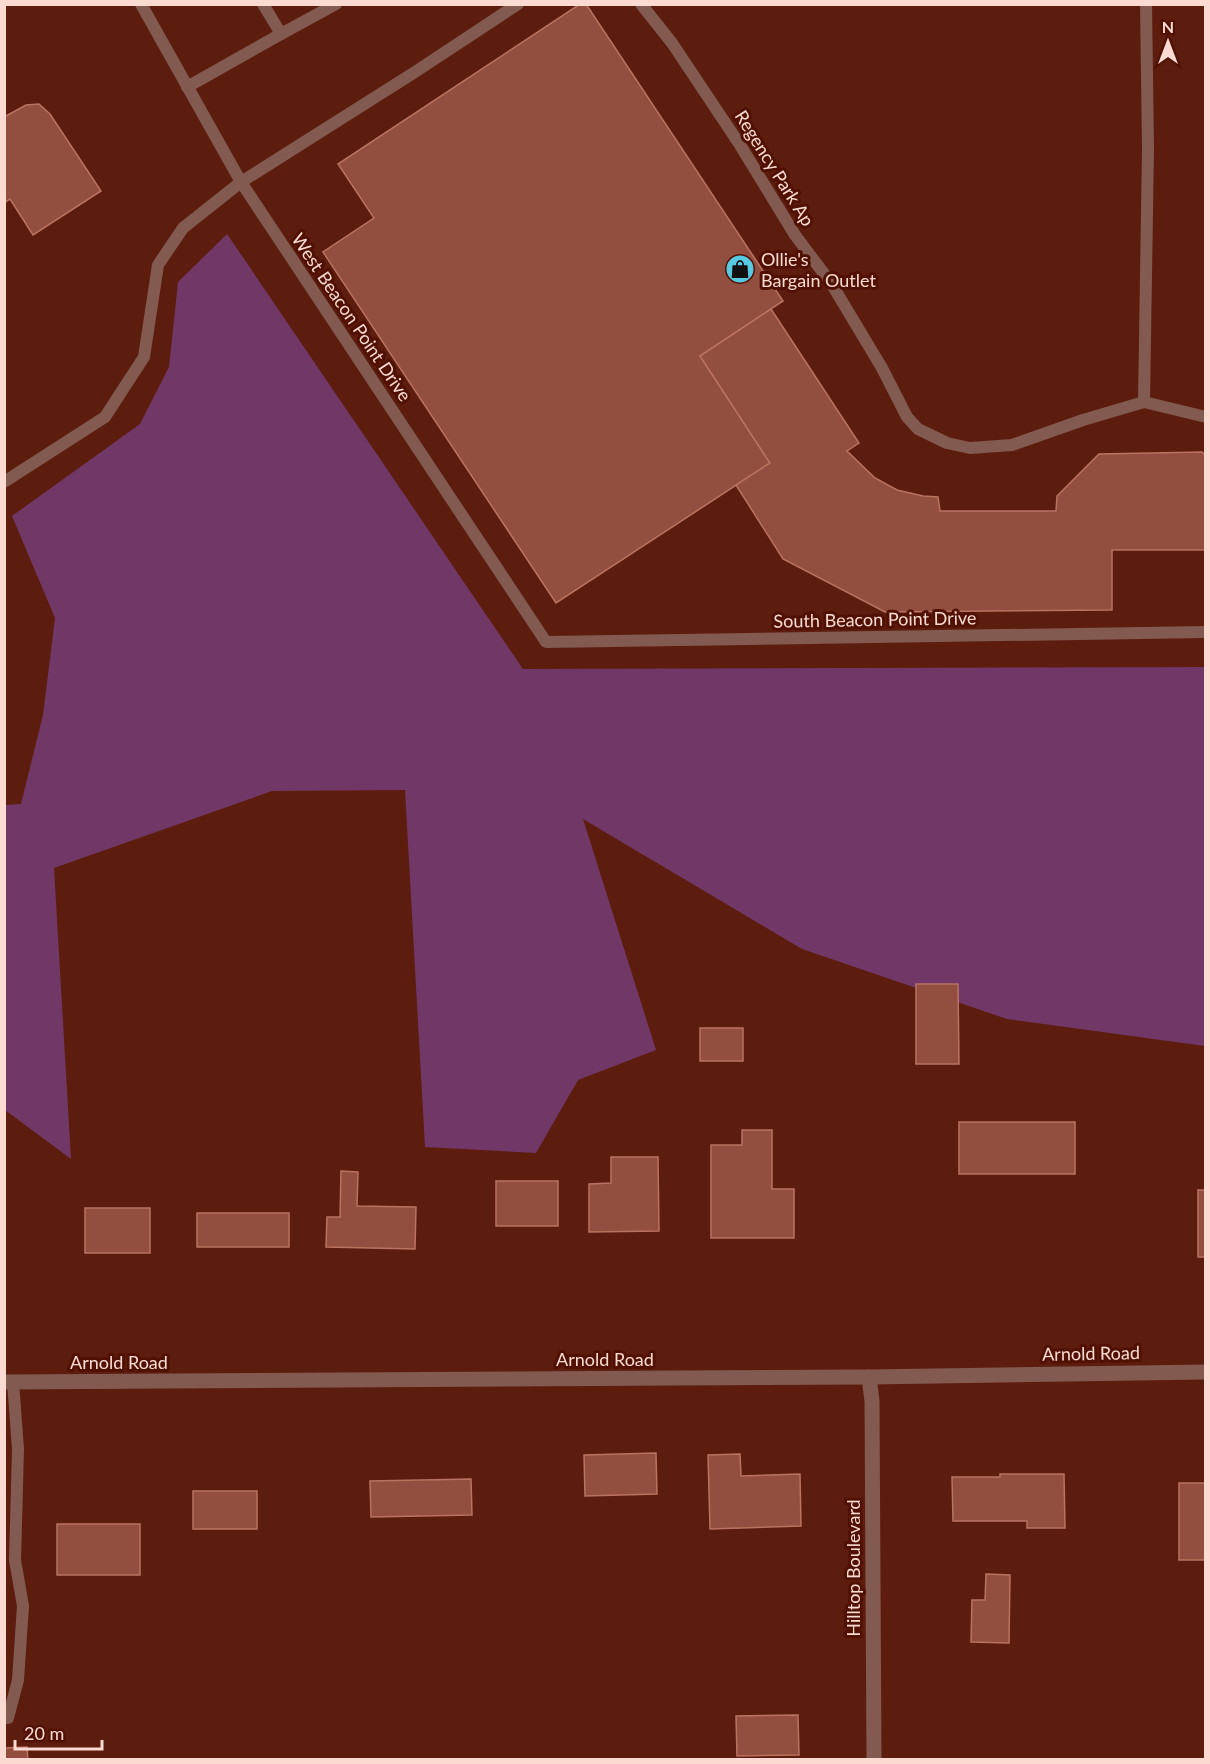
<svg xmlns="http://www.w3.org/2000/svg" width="1210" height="1764" viewBox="0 0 1210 1764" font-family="Lato,sans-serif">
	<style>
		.green { fill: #713867 }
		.building { fill: #924e3e; stroke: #bb7361; stroke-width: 1.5 }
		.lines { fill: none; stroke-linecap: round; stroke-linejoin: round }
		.lane { stroke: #825a50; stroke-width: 12 }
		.street { stroke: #825a50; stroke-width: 15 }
		.labels { text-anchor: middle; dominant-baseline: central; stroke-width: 6; stroke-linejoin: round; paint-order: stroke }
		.street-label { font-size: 18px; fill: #fbdad2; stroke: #501104 }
		.poi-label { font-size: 18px; fill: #fbdad2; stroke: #501104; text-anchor: start }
	</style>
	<rect width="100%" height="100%" fill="#5c1d0e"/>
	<path class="green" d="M227,234l296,435 682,-2v379l-198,-27 -205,-70 -219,-130 73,231 -78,30 -42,73 -111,-6 -20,-357 -133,1 -218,77 17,291 -66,-49v-305l16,-1 22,-89 12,-97 -43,-102 128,-92 29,-57 9,-85z"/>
	<g class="building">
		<path d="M580,4h6l197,297 -83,55 70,107 -214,140 -233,-351 51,-34 -36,-54z"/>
		<path d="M39,104l11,10 51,77 -68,44 -23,-36 -6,4v-86l22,-12z"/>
		<path d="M771,309l88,134 -12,8 28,27 22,12 26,6 15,1 2,14h116l1,-15 42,-42 103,-2 4,4v94h-94v60l-227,2 -102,-53 -47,-74 34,-22 -70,-107z"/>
		<path d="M916,984h42l1,80h-43z"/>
		<rect x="700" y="1028" width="43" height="33"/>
		<rect x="959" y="1122" width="116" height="52"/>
		<path d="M742,1130h30v59h22v49h-83v-93h31z"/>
		<path d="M611,1157h47l1,74 -70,1v-48l22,-1z"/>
		<path d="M341,1171l17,1 -1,34 59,1 -1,42 -89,-2 1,-30h13z"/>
		<rect x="496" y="1181" width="62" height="45"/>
		<rect x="1198" y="1190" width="8" height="67"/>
		<rect x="85" y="1208" width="65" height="45"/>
		<rect x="197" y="1213" width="92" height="34"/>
		<path d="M656,1453l1,41 -72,2 -1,-41z"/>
		<path d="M740,1454l1,22 59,-2 1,52 -91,3 -2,-74z"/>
		<path d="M1000,1474h64l1,54h-38v-7h-74l-1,-44h48z"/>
		<path d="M471,1479l1,36 -101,2 -1,-36z"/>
		<rect x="1179" y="1483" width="27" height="77"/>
		<rect x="193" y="1491" width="64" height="38"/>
		<rect x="57" y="1524" width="83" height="51"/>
		<path d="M986,1574l24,1 -1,68 -38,-1 1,-42h13z"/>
		<path d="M798,1715l1,40 -62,1 -1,-40z"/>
		<path d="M27,1747l1,13h-24v-12z"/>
	</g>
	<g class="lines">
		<g class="lane">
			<path d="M141,4l100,178 305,460 660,-10"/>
			<path d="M263,4l18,30"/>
			<path d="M641,4l31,39 68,102 55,90 36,48 51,85 25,49 11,12 29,14 23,5 42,-3 71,-25 61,-18 62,15"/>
			<path d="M187,87l94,-53 55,-30"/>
			<path d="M1144,402l4,-254 -2,-144"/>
			<path d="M4,482l101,-65 39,-60 14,-92 25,-37 58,-46 174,-110 103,-68"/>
			<path d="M8,1718l10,-38 5,-74 -8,-46 3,-111 -5,-67"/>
		</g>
		<g class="street">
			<path d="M869,1377l3,24 2,359"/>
			<path d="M4,1382l865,-5 337,-5"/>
		</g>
	</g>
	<defs>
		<g id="shop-disc" transform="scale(1.5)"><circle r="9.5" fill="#57c9e2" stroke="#501104"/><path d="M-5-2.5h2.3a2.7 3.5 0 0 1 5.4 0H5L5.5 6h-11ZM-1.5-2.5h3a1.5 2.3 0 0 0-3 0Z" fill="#111"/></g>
	</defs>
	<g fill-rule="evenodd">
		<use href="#shop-disc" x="740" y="269"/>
	</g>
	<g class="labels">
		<g class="street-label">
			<text transform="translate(775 168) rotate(58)">Regency Park Ap</text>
			<text transform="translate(352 317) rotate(56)">West Beacon Point Drive</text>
			<text transform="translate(875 619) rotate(-1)">South Beacon Point Drive</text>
			<text transform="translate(1091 1353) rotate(-1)">Arnold Road</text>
			<text x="605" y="1359">Arnold Road</text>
			<text x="119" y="1362">Arnold Road</text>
			<text transform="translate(853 1568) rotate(-90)">Hilltop Boulevard</text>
		</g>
		<g class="poi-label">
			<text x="761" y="259">Ollie's<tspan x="761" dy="21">Bargain Outlet</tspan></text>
		</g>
	</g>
	<rect width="1210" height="1764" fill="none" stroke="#fbdad2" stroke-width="12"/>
	<g transform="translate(1168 42)" stroke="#501104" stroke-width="4.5" paint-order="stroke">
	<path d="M0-4.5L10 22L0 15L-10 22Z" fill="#fbdad2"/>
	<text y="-9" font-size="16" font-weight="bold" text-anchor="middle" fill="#fbdad2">N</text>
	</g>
	<path d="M15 1740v9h87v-9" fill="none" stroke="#fbdad2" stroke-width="3"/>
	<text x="24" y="1740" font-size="18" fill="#fbdad2" stroke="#501104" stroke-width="4.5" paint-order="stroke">20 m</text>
</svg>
